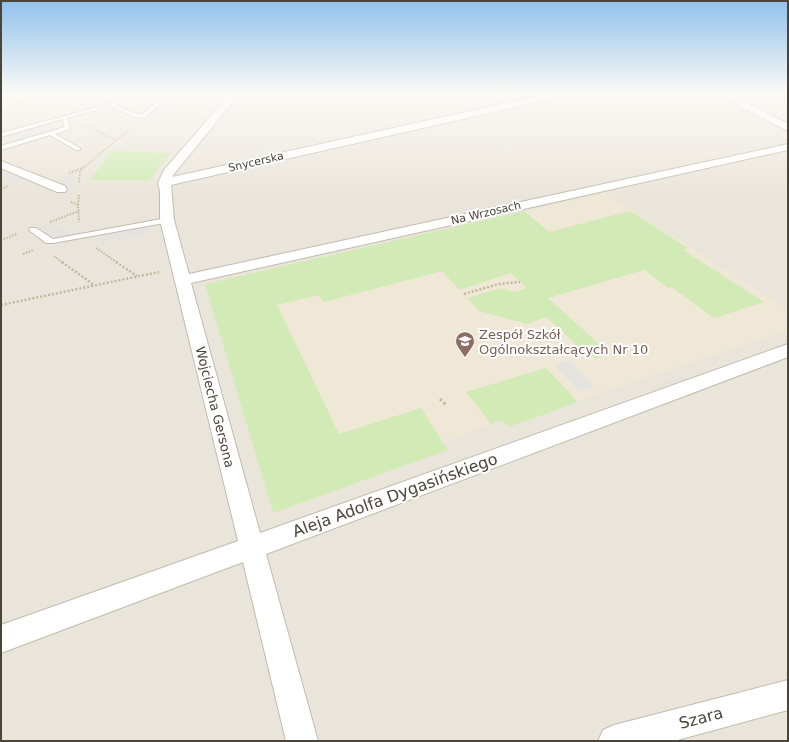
<svg xmlns="http://www.w3.org/2000/svg" width="789" height="742" viewBox="0 0 789 742" font-family="'DejaVu Sans',sans-serif">
	<style>
		.residential { fill: #eae5da }
		.education { fill: #efe8d6 }
		.green { fill: #d2eab5 }
		.parking { fill: #e5e3e0 }
		.lines { fill: none; stroke-linecap: round; stroke-linejoin: round }
		.lane-casing { stroke: #c2bbae; stroke-width: 2 }
		.street-casing { stroke: #c2bbae; stroke-width: 2 }
		.secondary-casing { stroke: #d6c79b; stroke-width: 2 }
		.path-far3 { stroke: #c4b79f; stroke-width: 1.5; stroke-dasharray: 1 1; stroke-linecap: butt }
		.path-far2 { stroke: #c4b79f; stroke-width: 2; stroke-dasharray: 1.5 1.5; stroke-linecap: butt }
		.path-far1 { stroke: #c4b79f; stroke-width: 2.5; stroke-dasharray: 2 2; stroke-linecap: butt }
		.path { stroke: #c4b79f; stroke-width: 3; stroke-dasharray: 2.5 2.5; stroke-linecap: butt }
		.lane { fill: #fff; fill-rule: evenodd }
		.street { fill: #fff; fill-rule: evenodd }
		.secondary { fill: #fff3cd; fill-rule: evenodd }
		.labels { text-anchor: middle; dominant-baseline: central; stroke-width: 4; stroke-linejoin: round; paint-order: stroke }
		.far-street-label { font-size: 11px; fill: #4b4439; stroke: #fff }
		.education-label { font-size: 13px; fill: #785e54; stroke: #fff; text-anchor: start }
		.street-label { font-size: 13px; fill: #4b4439; stroke: #fff }
		.near-street-label { font-size: 16px; fill: #4b4439; stroke: #fff }
	</style>
	<rect width="100%" height="100%" fill="#f6f3ec"/>
	<rect class="residential" x="1" y="94" width="787" height="647"/>
	<path class="education" d="M605,193l183,117v20l-171,57 -108,40 -6,-7 -60,22 5,8 -175,63 -68,-229z"/>
	<g class="green">
		<path d="M110,151l61,2 -22,27h-58z"/>
		<path d="M524,211l25,21 81,-21 58,37 -5,2 81,52 -50,16 -43,-31 -3,1 -24,-18 -96,28 61,55 -14,6 -5,-6 -4,1 -39,-37 -20,7 -48,-13 -12,-13 34,-10 13,4 13,-4 -16,-15 -51,17 -18,-19 -118,31 -6,-7 -41,10 62,129 82,-26 27,42 -175,63 -68,-229z"/>
		<path d="M546,368l32,34 -69,25 -6,-7 -12,4 -25,-32z"/>
	</g>
	<g class="parking">
		<path d="M160,105h9l-17,16 -9,-1z"/>
		<path d="M41,126l15,4 -55,16v-9z"/>
		<path d="M1,170l21,10 -11,4 -10,-5z"/>
		<path d="M74,174l-1,19 -9,4 -1,-20z"/>
		<path d="M52,223l10,7h13l-2,6 -19,2 -15,-10z"/>
		<path d="M150,227l1,6 -50,11 -1,-8z"/>
		<path d="M569,360l26,26 -15,6 -26,-27z"/>
		<path d="M681,376l14,5 -33,11 -1,-8z"/>
	</g>
	<g class="lines">
		<g class="lane-casing">
			<g id="lane">
				<path d="M140,96l25,1 2,1 -23,20 -10,-1 -24,-11 -43,12 3,11 -15,5 25,14v2h-4l-26,-15 -49,15v-4l64,-19 -3,-8 -61,18v-4zM140,98l21,1 -18,15h-6l-22,-9z"/>
				<path d="M167,218h3v4l-117,21h-7l-17,-13 1,-2h6l17,11z"/>
			</g>
		</g>
		<g class="street-casing">
			<g id="street">
				<path d="M230,94h9l-65,80 -2,3 375,-83h17l-4,3 -389,88 3,35 15,54 599,-130v6l-597,133 69,250 528,-189v13l-522,197 52,187h-32l-43,-179 -242,91v-28l237,-84 -78,-321v-29l-2,-8 6,-13z"/>
				<path d="M717,94h12l59,30v7z"/>
				<path d="M1,161l64,25 2,3 -2,3h-8l-56,-24z"/>
				<path d="M788,680v30l-114,31h-76l5,-11 11,-5z"/>
			</g>
		</g>
		<g class="secondary-casing">
			<path id="secondary" d="M23,94h16l-1,2 -37,13v-7z"/>
		</g>
		<g class="path-far3">
			<path d="M87,126l29,14"/>
			<path d="M83,168l47,-39"/>
		</g>
		<g class="path-far2">
			<path d="M69,173l14,-5"/>
			<path d="M79,182l1,-10 4,-5"/>
			<path d="M1,189l7,-3"/>
			<path d="M71,202l7,3 1,17"/>
			<path d="M78,205l1,-10"/>
			<path d="M50,222l29,-11"/>
			<path d="M1,240l16,-6"/>
			<path d="M96,248l22,15"/>
			<path d="M23,254l11,-4"/>
			<path d="M54,256l9,7"/>
		</g>
		<g class="path-far1">
			<path d="M62,262l32,23"/>
			<path d="M116,262l21,14"/>
			<path d="M464,294l35,-10 21,-2"/>
			<path d="M1,305l158,-33"/>
		</g>
		<path class="path" d="M440,399l6,6"/>
		<use href="#lane" class="lane"/>
		<use href="#street" class="street"/>
		<use href="#secondary" class="secondary"/>
	</g>
	<linearGradient id="sky" x2="0" y2="1"><stop stop-color="#8fc1ec"/><stop offset="0.47" stop-color="#fbfaf6"/><stop offset="1" stop-color="#fbfaf6" stop-opacity="0"/></linearGradient>
	<rect width="789" height="198" fill="url(#sky)"/>
	<defs>
		<g id="school-pin" transform="scale(1)"><path d="M0 17L-7.5 6A9.5 9.5 0 1 1 7.5 6Z" fill="#8d6e63" stroke="#fff"/><path d="M0-5L7-2L0 1L-7-2ZM-4 1L0 2.5L4 1V4Q0 6-4 4Z" fill="#fff"/></g>
	</defs>
	<g fill-rule="evenodd">
		<use href="#school-pin" x="465" y="341"/>
	</g>
	<g class="labels">
		<g class="far-street-label">
			<text transform="translate(256 162) rotate(-13)">Snycerska</text>
			<text transform="translate(486 213) rotate(-13)">Na Wrzosach</text>
		</g>
		<g class="education-label">
			<text x="479" y="334">Zespół Szkół<tspan x="479" dy="15">Ogólnokształcących Nr 10</tspan></text>
		</g>
		<g class="street-label">
			<text transform="translate(215 407) rotate(76)">Wojciecha Gersona</text>
		</g>
		<g class="near-street-label">
			<text transform="translate(395 495) rotate(-20)">Aleja Adolfa Dygasińskiego</text>
			<text transform="translate(701 718) rotate(-15)">Szara</text>
		</g>
	</g>
	<rect width="789" height="742" fill="none" stroke="#4b4439" stroke-width="4"/>
</svg>
